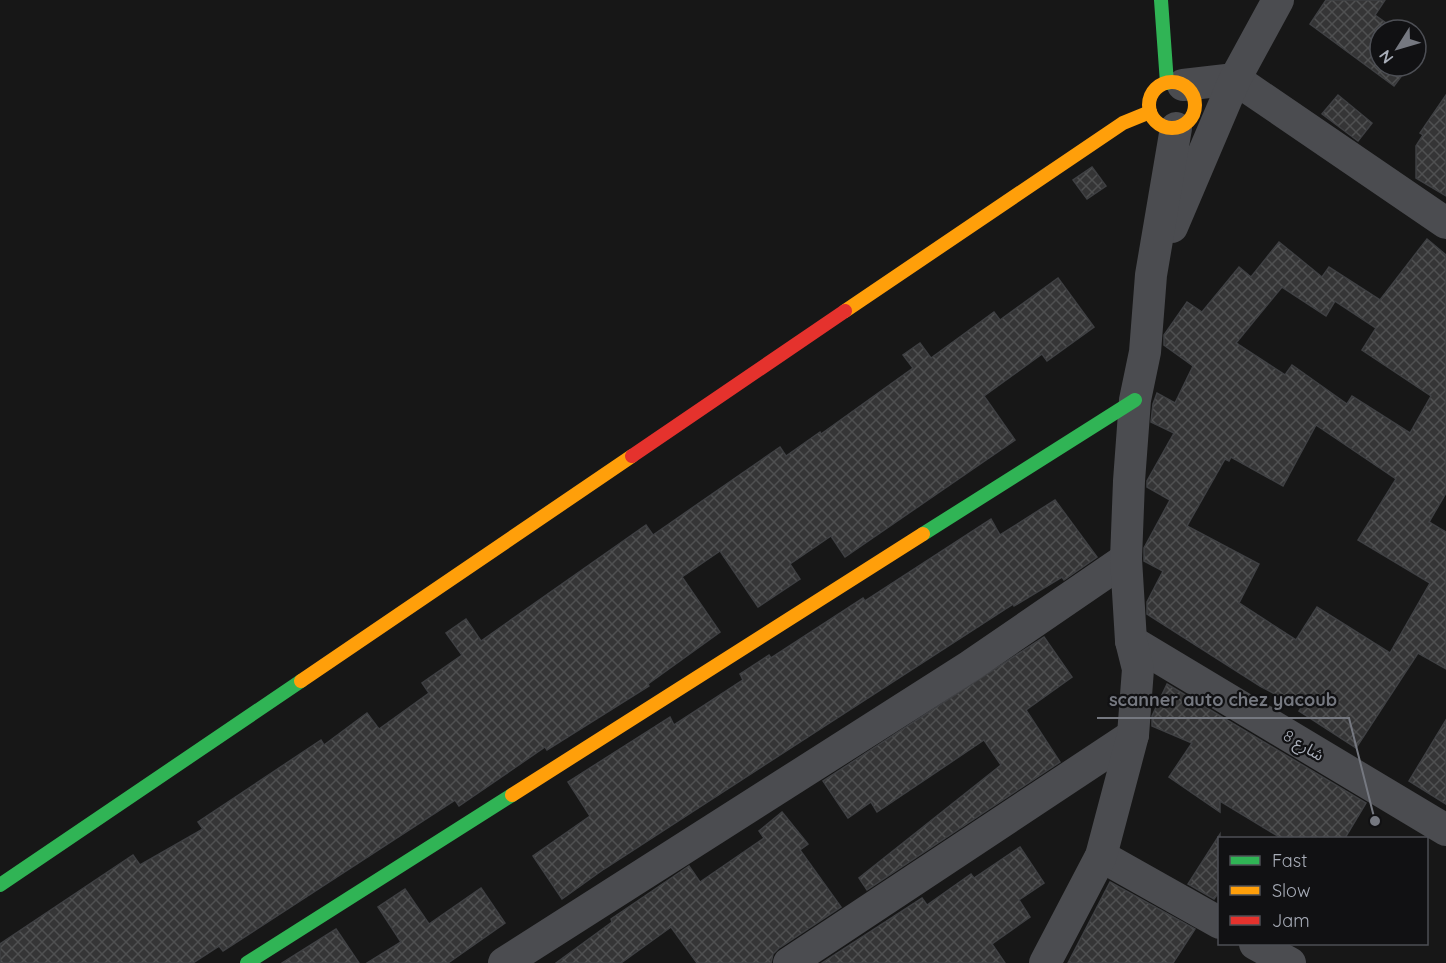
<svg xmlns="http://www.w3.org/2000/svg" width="1446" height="963" viewBox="0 0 1446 963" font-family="Quicksand,'Noto Sans Arabic',sans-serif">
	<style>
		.building { fill: url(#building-cross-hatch); stroke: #3f4043; stroke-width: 1.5; fill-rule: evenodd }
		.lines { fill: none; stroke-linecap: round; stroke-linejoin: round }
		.street { stroke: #4b4c50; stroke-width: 32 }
		.fast { stroke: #30b455; stroke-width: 14 }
		.slow { stroke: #ff9f0a; stroke-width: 14 }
		.jam { stroke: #e5322d; stroke-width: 14 }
		.labels { text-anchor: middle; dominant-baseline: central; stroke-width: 4.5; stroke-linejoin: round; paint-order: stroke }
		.street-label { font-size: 16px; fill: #a8adb8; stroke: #111113 }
		.leader { fill: none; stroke: #757880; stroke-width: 2 }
		.callout-dot { fill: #757880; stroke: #111113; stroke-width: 2 }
		.callout-label { font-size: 18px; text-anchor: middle; font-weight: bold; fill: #757880; stroke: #111113; stroke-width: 4.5; stroke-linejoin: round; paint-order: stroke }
	</style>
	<defs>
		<pattern id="building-cross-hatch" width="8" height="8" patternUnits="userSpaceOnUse" patternTransform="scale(1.5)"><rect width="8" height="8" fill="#353536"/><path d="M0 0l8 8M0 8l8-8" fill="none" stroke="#4f5051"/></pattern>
	</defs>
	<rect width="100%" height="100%" fill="#171717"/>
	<g class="building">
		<path d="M1326,0h59l-10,15 21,15h-16v36h29l-15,20 -84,-62z"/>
		<path d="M1338,95l34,28 -14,18 -36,-27z"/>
		<path d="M1446,95v101l-30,-18v-32l7,-11 -3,-2z"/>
		<path d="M1092,167l14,19 -19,13 -14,-19z"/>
		<path d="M1427,239l19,16v238l-17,29 17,10v137l-28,-16 -62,95 -57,-37 2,-3 -41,-22 -113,-72v-12l16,-31 -19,-10v-13l26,-48 -23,-13v-6l27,-48 -23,-11 2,-18 4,-11 18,10 18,-37 -29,-21v-10l23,-33 15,10 37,-45 12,10 28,-35 43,35 7,-10 51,33zM1282,287l44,29 9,-15 41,27 -14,22 69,46 -21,37 -58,-37 -5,8 -55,-39 -7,10 -49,-32zM1316,425l80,54 -38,61 72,43 -40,70 -73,-46 -21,33 -57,-37 20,-39 -72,-38 38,-67 4,2 2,-4 52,29z"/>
		<path d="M1058,278l36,49 -47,34 -5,-7 -58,42 31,44 -170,117 -14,-21 -41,28 10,15 -42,28 -38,-56 -38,26 38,55 -72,52 1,2 -102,64 -2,-3 -86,59 -4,-6 -232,151 -4,-5 -26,17h-193v-19l133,-89 7,10 63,-36 -5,-7 123,-82 3,5 43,-32 12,16 50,-36 -7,-10 40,-28 -16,-22 20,-14 15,22 165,-116 7,10 127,-88 6,9 34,-24 1,2 92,-66 -10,-13 17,-12 11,15 63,-46 6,8z"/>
		<path d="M1055,500l42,57 -33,23 -2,-3 -48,29 -1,-2 -409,265 -42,30 -29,-43 57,-40 -22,-34 102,-65 4,8 69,-45 -3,-6 29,-19 2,3 92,-60 2,3 126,-82 9,16z"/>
		<path d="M1044,637l28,40 -46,33 34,52 -193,128 -8,-12 142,-113 -17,-25 -107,72 -6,-10 -23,16 -25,-37z"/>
		<path d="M1167,684l199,119 -21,35h-64l-61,-37v11l-51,-35 23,-34 -40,-17v-10z"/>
		<path d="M1446,720v84l-37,-23z"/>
		<path d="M782,812l26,32 -8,6 41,57 -62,41 -6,6 -2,9h-74l-26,-36 -50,36h-65l56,-41 -1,-3 78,-53 11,16 64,-44 -5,-7z"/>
		<path d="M1220,834v57l-6,8 -26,-15z"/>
		<path d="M1020,847l24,36 -25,17 11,17 -38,27 13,19h-183l100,-65 5,7 44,-31 3,4z"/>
		<path d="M1110,882l85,47 -22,34h-105z"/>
		<path d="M481,888l24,35 -57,40h-81l34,-21 -23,-35 27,-18 24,35z"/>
		<path d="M336,929l23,34h-77z"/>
	</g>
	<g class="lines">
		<g class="street">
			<path d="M1183,85l52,-6 211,144"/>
			<path d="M1172,227l63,-148 43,-79"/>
			<path d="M1131,641l315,189"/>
			<path d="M1101,856l119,67"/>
			<path d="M1255,944l35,19"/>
			<path d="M504,963l466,-297 156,-107"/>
			<path d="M789,963l344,-228"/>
			<path d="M1045,963l56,-107 32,-121 5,-66 -7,-28 -5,-82 3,-78 6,-81 10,-48 6,-77 25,-147"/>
		</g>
		<g class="fast">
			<path d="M1161,0l6,83"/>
			<path d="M923,534l212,-134"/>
			<path d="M0,885l301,-204"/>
			<path d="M247,963l265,-168"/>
		</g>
		<g class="slow">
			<circle cx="1172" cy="105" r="23"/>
			<path d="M845,311l278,-188 27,-11"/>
			<path d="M301,681l331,-225"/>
			<path d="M512,795l411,-261"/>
		</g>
		<path class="jam" d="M632,456l213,-145"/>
	</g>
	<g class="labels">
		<g class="street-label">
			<text transform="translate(1304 745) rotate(31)">شارع 8</text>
		</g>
	</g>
	<path class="leader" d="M1375 821L1349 718H1097"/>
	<circle class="callout-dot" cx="1375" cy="821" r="6"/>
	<g class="callout-label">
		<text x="1223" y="706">scanner auto chez yacoub</text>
	</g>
	<rect x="1218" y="837" width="210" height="108" fill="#111113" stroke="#4d4f55" stroke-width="1.5"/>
	<rect x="1230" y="856" width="30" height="9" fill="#30b455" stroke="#4d4f55" stroke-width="1.5"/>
	<text x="1272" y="867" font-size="18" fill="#a8adb8">Fast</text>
	<rect x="1230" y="886" width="30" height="9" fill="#ff9f0a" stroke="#4d4f55" stroke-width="1.5"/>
	<text x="1272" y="897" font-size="18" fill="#a8adb8">Slow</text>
	<rect x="1230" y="916" width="30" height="9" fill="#e5322d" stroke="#4d4f55" stroke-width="1.5"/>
	<text x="1272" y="927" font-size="18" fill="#a8adb8">Jam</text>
	<g transform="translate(1398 48) rotate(233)"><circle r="28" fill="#111113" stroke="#4d4f55" stroke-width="1.5"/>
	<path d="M0-4.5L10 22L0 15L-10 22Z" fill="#757880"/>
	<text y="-9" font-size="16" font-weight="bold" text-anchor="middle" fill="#a8adb8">N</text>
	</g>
</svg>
